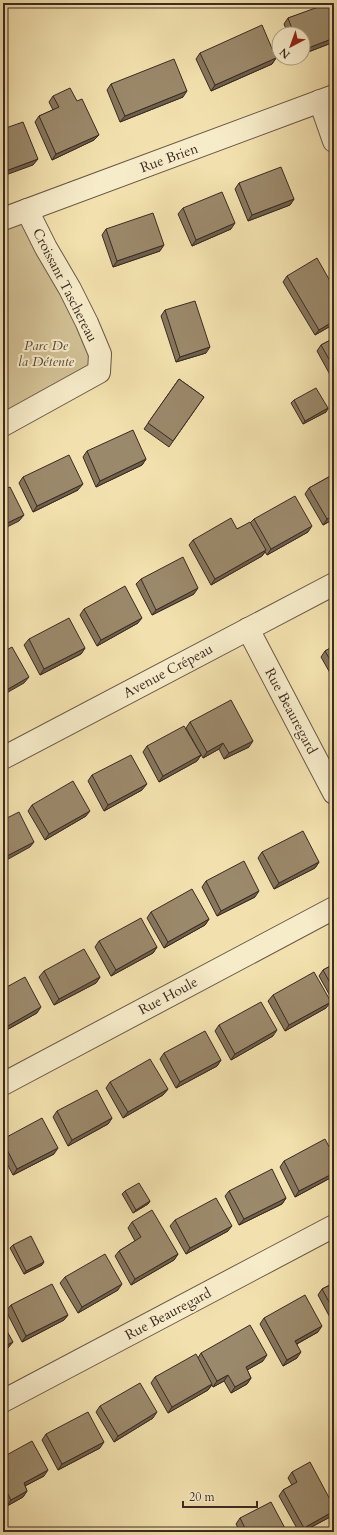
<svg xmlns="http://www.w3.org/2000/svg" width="337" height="1535" viewBox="0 0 337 1535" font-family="Cardo,serif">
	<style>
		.green { fill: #d3c296; stroke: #88765c }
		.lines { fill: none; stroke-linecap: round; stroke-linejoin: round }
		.minor-casing { stroke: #6a5846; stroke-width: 24 }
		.minor { stroke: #f7ecca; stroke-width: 22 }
		.wall { fill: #85765c; stroke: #3c2a23 }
		.shaded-wall { fill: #6c604b; stroke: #3c2a23 }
		.building { fill: #9b896b; stroke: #3c2a23 }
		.labels { text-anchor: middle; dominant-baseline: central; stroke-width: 4; stroke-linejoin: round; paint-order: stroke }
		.street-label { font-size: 14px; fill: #3c2a23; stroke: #f7ecca }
		.park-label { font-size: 14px; font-style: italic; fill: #5a483a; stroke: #f7ecca }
	</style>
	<rect width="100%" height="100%" fill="#f2e1ae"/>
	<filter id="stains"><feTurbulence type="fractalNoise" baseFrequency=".005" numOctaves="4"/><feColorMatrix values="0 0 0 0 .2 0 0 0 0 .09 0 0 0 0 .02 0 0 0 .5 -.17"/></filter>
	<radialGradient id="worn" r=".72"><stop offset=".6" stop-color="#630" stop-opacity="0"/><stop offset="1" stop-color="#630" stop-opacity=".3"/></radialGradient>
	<path class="green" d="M26,214l71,156 -94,55v-203z"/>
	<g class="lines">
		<g class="minor-casing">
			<g id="minor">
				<path d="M320,101l14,40"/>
				<path d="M3,219l331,-123"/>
				<path d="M3,425l96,-53 1,-18 -13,-31 -17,-34 -24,-41 -19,-38"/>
				<path d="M248,629l86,164"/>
				<path d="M3,758l331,-174"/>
				<path d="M3,1084l331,-176"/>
				<path d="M3,1401l331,-175"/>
			</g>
		</g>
		<use href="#minor" class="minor"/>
	</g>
	<g class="wall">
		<path d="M334,3v39l-31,12v-20h-15l-4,-10 4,-6z"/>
		<path d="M200,53l76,5 -4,6 -61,27 -15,-32z"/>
		<path d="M111,84l72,13 -63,25 -13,-32z"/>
		<path d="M53,96l46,39 -5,5 -42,20 -17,-38 4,-6 14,-6 -4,-8z"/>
		<path d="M239,183l55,16 -4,6 -42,16 -13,-32z"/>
		<path d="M183,208l48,21 -39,17 -14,-32z"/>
		<path d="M106,229l54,22 -47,16 -11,-32z"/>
		<path d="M287,276l47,12v36l-19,11 -32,-53z"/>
		<path d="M165,310l41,43 -30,9 -15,-46z"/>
		<path d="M334,338v44l-17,-31 4,-6z"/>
		<path d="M179,379l25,18 -35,50 -25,-18z"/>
		<path d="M294,400l34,8 -2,4 -23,12 -12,-21z"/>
		<path d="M87,451l59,8 -4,6 -46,22 -13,-30z"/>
		<path d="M334,474v45l-11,6 -18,-31 4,-6z"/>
		<path d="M23,477l55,13 -45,22 -14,-29z"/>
		<path d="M254,519l54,13 -41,23 -2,-3 -3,4 -51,29 -22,-40 4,-5 44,-11 13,-6z"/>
		<path d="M141,579l53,15 -42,21 -16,-31z"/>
		<path d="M84,609l54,14 -41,23 -17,-31z"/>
		<path d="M29,639l56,9 -4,6 -41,21 -16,-30z"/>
		<path d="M334,646v34l-13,-23 4,-6z"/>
		<path d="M190,722l59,25 -25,12 -5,-10 -16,9 -17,-30z"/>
		<path d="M147,746l54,9 -4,6 -38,21 -16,-30z"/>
		<path d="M92,775l50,15 -38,21 -16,-30z"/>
		<path d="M32,805l54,11 -41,24 -17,-29z"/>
		<path d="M262,852l57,10 -4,6 -41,21 -16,-31z"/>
		<path d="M206,881l49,16 -38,19 -15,-29z"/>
		<path d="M151,912l58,7 -4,6 -41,23 -17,-30z"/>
		<path d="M99,941l58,6 -4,6 -42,23 -16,-29z"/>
		<path d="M334,964v39l-15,-27 4,-6z"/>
		<path d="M44,971l56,6 -4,6 -42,22 -15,-28z"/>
		<path d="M3,989l34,24 -34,19z"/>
		<path d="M273,995l53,13 -41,23 -17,-30z"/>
		<path d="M219,1025l54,11 -42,24 -16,-29z"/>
		<path d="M164,1053l57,7 -4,6 -41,22 -16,-29z"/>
		<path d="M110,1082l58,7 -5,6 -40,23 -17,-30z"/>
		<path d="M57,1111l55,7 -4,6 -40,22 -15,-29z"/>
		<path d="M3,1139l51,15 -41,21 -10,-19z"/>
		<path d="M334,1156v20l-39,21 -15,-30 4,-6z"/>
		<path d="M125,1191l25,10 -2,3 -15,9 -11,-19z"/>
		<path d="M229,1191l57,7 -4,6 -43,21 -14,-29z"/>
		<path d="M175,1220l53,11 -42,23 -16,-28z"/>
		<path d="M132,1222l46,32 -4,6 -43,25 -16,-29 4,-5 16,-10 -7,-13z"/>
		<path d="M13,1245l29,20 -18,9 -14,-26z"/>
		<path d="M65,1277l53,13 -40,23 -18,-30z"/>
		<path d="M334,1283v42l-16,-30 4,-6z"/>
		<path d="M11,1305l57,10 -4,5 -42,22 -16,-31z"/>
		<path d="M264,1318l54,14 -21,12v14l-14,8 -23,-42z"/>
		<path d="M201,1353l62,8 -16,9 4,8 -4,6 -16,9 -7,-12 -11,6 -1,-2 -4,5 -40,23 -17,-30 4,-6 43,-19z"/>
		<path d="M100,1406l53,12 -39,24 -18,-30z"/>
		<path d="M46,1434l54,14 -42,22 -16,-30z"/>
		<path d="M3,1457l41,19 -19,10 2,5 -4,6 -16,9 -4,-8z"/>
		<path d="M292,1472l40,44 -30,16h-3l-20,-36 4,-6 9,-5 -4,-7z"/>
		<path d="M334,1478v7l-2,-4z"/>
		<path d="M240,1518l47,14h-47l-4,-8z"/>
	</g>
	<g class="shaded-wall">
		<path d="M334,38v4l-31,12v-4z"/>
		<path d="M276,58l-4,6 -61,27 4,-6z"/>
		<path d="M187,91l-4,6 -63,25 5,-6z"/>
		<path d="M99,135l-5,5 -42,20 4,-6z"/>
		<path d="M38,159l-5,6 -30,11v-4z"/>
		<path d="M294,199l-4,6 -42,16 4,-6z"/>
		<path d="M235,223l-4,6 -39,17 4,-6z"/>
		<path d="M164,245l-4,6 -47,16 4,-6z"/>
		<path d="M334,321v3l-19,11 4,-5z"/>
		<path d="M210,347l-4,6 -30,9 4,-5z"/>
		<path d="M328,408l-2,4 -23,12 2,-3z"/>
		<path d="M146,459l-4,6 -46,22 4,-6z"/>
		<path d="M83,484l-5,6 -45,22 4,-6z"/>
		<path d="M24,515l-5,6 -16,8v-4z"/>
		<path d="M334,515v4l-11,6 4,-6z"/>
		<path d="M312,526l-4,6 -41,23 4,-6z"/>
		<path d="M266,550l-4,6 -51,29 4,-6z"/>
		<path d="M198,588l-4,6 -42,21 4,-5z"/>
		<path d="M142,618l-4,5 -41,23 4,-6z"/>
		<path d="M85,648l-4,6 -41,21 4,-6z"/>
		<path d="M29,677l-5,6 -21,12v-3z"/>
		<path d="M253,741l-4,6 -25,12 5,-6z"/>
		<path d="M223,743l-4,6 -16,9 4,-6z"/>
		<path d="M201,755l-4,6 -38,21 4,-6z"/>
		<path d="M147,784l-5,6 -38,21 4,-6z"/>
		<path d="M90,811l-4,5 -41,24 4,-6z"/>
		<path d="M34,842l-4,5 -27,15v-4z"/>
		<path d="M319,862l-4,6 -41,21 5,-6z"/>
		<path d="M259,891l-4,6 -38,19 4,-5z"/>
		<path d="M209,919l-4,6 -41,23 4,-6z"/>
		<path d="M157,947l-4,6 -42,23 5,-6z"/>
		<path d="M100,977l-4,6 -42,22 5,-6z"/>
		<path d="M331,1002l-5,6 -41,23 4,-6z"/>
		<path d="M41,1007l-4,6 -34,19 3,-5z"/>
		<path d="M277,1030l-4,6 -42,24 4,-6z"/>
		<path d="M221,1060l-4,6 -41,22 4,-6z"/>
		<path d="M168,1089l-5,6 -40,23 5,-6z"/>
		<path d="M112,1118l-4,6 -40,22 4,-6z"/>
		<path d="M58,1148l-4,6 -41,21 4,-6z"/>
		<path d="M334,1173v3l-39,21 4,-6z"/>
		<path d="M286,1198l-4,6 -43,21 5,-6z"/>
		<path d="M150,1201l-2,3 -15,9 3,-3z"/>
		<path d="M232,1226l-4,5 -42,23 4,-6z"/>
		<path d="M178,1254l-4,6 -43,25 4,-6z"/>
		<path d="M44,1262l-2,3 -18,9 2,-3z"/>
		<path d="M122,1284l-4,6 -40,23 4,-6z"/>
		<path d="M68,1315l-4,5 -42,22 4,-6z"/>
		<path d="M322,1326l-4,6 -27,15 4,-6z"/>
		<path d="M13,1342l-5,6 -5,3v-4z"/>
		<path d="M301,1352l-4,6 -14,8 4,-6z"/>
		<path d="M267,1355l-4,6 -21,12 4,-6z"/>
		<path d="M228,1375l-4,6 -11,6 4,-6z"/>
		<path d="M251,1378l-4,6 -16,9 4,-6z"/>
		<path d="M212,1384l-4,6 -40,23 4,-6z"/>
		<path d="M157,1412l-4,6 -39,24 4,-6z"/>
		<path d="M104,1442l-4,6 -42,22 4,-6z"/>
		<path d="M48,1470l-4,6 -25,13 5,-6z"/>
		<path d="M27,1491l-4,6 -16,9 4,-6z"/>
		<path d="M334,1511v2l-2,3 -30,16h-2l4,-4z"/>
	</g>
	<g class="building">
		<path d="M329,3h5v35l-31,12v-16h-9l-6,-16z"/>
		<path d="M262,25l14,33 -61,27 -15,-32z"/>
		<path d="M174,59l13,32 -62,25 -14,-32z"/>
		<path d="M70,88l7,13 5,-2 17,36 -43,19 -17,-38 20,-9 -6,-11z"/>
		<path d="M23,122l15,37 -35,13v-43z"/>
		<path d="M281,167l13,32 -42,16 -13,-32z"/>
		<path d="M222,192l13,31 -39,17 -13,-32z"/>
		<path d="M153,213l11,32 -47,16 -11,-32z"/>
		<path d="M317,258l17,30v33l-15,9 -32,-54z"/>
		<path d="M195,301l15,46 -30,10 -15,-47z"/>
		<path d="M334,338v30l-13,-23z"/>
		<path d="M179,379l25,18 -31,44 -25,-18z"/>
		<path d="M316,388l12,20 -23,13 -11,-21z"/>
		<path d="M133,430l13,29 -46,22 -13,-30z"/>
		<path d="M69,455l14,29 -46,22 -14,-29z"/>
		<path d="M334,474v41l-7,4 -18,-31z"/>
		<path d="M10,487l14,28 -21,10v-35z"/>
		<path d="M295,496l17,30 -41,23 -17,-30z"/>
		<path d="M231,518l6,11 13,-7 16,28 -51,29 -22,-39z"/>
		<path d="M183,557l15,31 -42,22 -15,-31z"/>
		<path d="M125,586l17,32 -41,22 -17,-31z"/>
		<path d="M69,618l16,30 -41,21 -15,-30z"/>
		<path d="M334,646v21l-9,-16z"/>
		<path d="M12,647l17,30 -26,15v-40z"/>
		<path d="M231,700l22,41 -24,12 -6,-10 -16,9 -17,-30z"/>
		<path d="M184,726l17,29 -38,21 -16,-30z"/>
		<path d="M131,755l16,29 -39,21 -16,-30z"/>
		<path d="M73,781l17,30 -41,23 -17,-29z"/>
		<path d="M19,812l15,30 -31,16v-38z"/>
		<path d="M303,831l16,31 -40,21 -17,-31z"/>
		<path d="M244,861l15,30 -38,20 -15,-30z"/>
		<path d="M192,889l17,30 -41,23 -17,-30z"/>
		<path d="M141,918l16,29 -41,23 -17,-29z"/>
		<path d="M84,949l16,28 -41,22 -15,-28z"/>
		<path d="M334,964v26l-11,-20z"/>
		<path d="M314,972l17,30 -42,23 -16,-30z"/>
		<path d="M25,977l16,30 -35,20 -3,-6v-32z"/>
		<path d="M261,1002l16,28 -42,24 -16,-29z"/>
		<path d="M205,1031l16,29 -41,22 -16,-29z"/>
		<path d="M150,1059l18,30 -40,23 -18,-30z"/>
		<path d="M97,1090l15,28 -40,22 -15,-29z"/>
		<path d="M42,1118l16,30 -41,21 -14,-27v-3z"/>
		<path d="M325,1139l9,17v17l-35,18 -15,-30z"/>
		<path d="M272,1169l14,29 -42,21 -15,-28z"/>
		<path d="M139,1183l11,18 -14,9 -11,-19z"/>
		<path d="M216,1198l16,28 -42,22 -15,-28z"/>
		<path d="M152,1210l26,44 -43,25 -16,-28 22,-14 -9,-15z"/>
		<path d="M31,1236l13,26 -18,9 -13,-26z"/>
		<path d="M105,1254l17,30 -40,23 -17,-30z"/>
		<path d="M334,1283v28l-12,-22z"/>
		<path d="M52,1284l16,31 -42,21 -15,-31z"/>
		<path d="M305,1295l17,31 -27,15 6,11 -14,8 -23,-42z"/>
		<path d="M3,1324l10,18 -10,5z"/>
		<path d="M250,1325l17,30 -21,12 5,11 -16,9 -7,-12 -11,6 -16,-28z"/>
		<path d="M196,1354l16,30 -40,23 -17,-30z"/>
		<path d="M140,1383l17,29 -39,24 -18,-30z"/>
		<path d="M88,1412l16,30 -42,22 -16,-30z"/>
		<path d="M32,1441l16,29 -24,13 3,8 -16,9 -8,-15v-28z"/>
		<path d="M310,1462l24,45v4l-30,17 -21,-38 14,-8 -5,-10z"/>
		<path d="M271,1502l16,30h-40l-7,-14z"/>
		<path d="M205,1528l3,4h-10z"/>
	</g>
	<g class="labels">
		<g class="street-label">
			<text transform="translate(169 158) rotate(-20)">Rue Brien</text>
			<text transform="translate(65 285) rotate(63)">Croissant Taschereau</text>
			<text transform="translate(168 671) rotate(-28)">Avenue Crépeau</text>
			<text transform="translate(291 711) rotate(62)">Rue Beauregard</text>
			<text transform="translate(168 996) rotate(-28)">Rue Houle</text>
			<text transform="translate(168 1314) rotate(-28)">Rue Beauregard</text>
		</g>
		<g class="park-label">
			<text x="46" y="345">Parc De<tspan x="46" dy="16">la Détente</tspan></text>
		</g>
	</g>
	<rect width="337" height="1535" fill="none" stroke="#f2e1ae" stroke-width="16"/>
	<rect x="4" y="4" width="329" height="1527" fill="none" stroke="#3c2a23" stroke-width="2"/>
	<rect x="8" y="8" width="321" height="1519" fill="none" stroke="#3c2a23"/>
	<g transform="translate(291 46) rotate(221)"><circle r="19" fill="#f7ecca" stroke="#ac9e87"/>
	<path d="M0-3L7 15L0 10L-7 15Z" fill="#8f2418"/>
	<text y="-6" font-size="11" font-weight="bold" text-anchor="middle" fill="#3c2a23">N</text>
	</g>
	<path d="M183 1501v6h74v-6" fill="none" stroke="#3c2a23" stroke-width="2"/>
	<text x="189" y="1501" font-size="12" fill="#3c2a23" stroke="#f7ecca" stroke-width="3" paint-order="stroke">20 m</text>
	<rect width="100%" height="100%" filter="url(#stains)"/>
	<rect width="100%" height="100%" fill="url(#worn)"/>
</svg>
